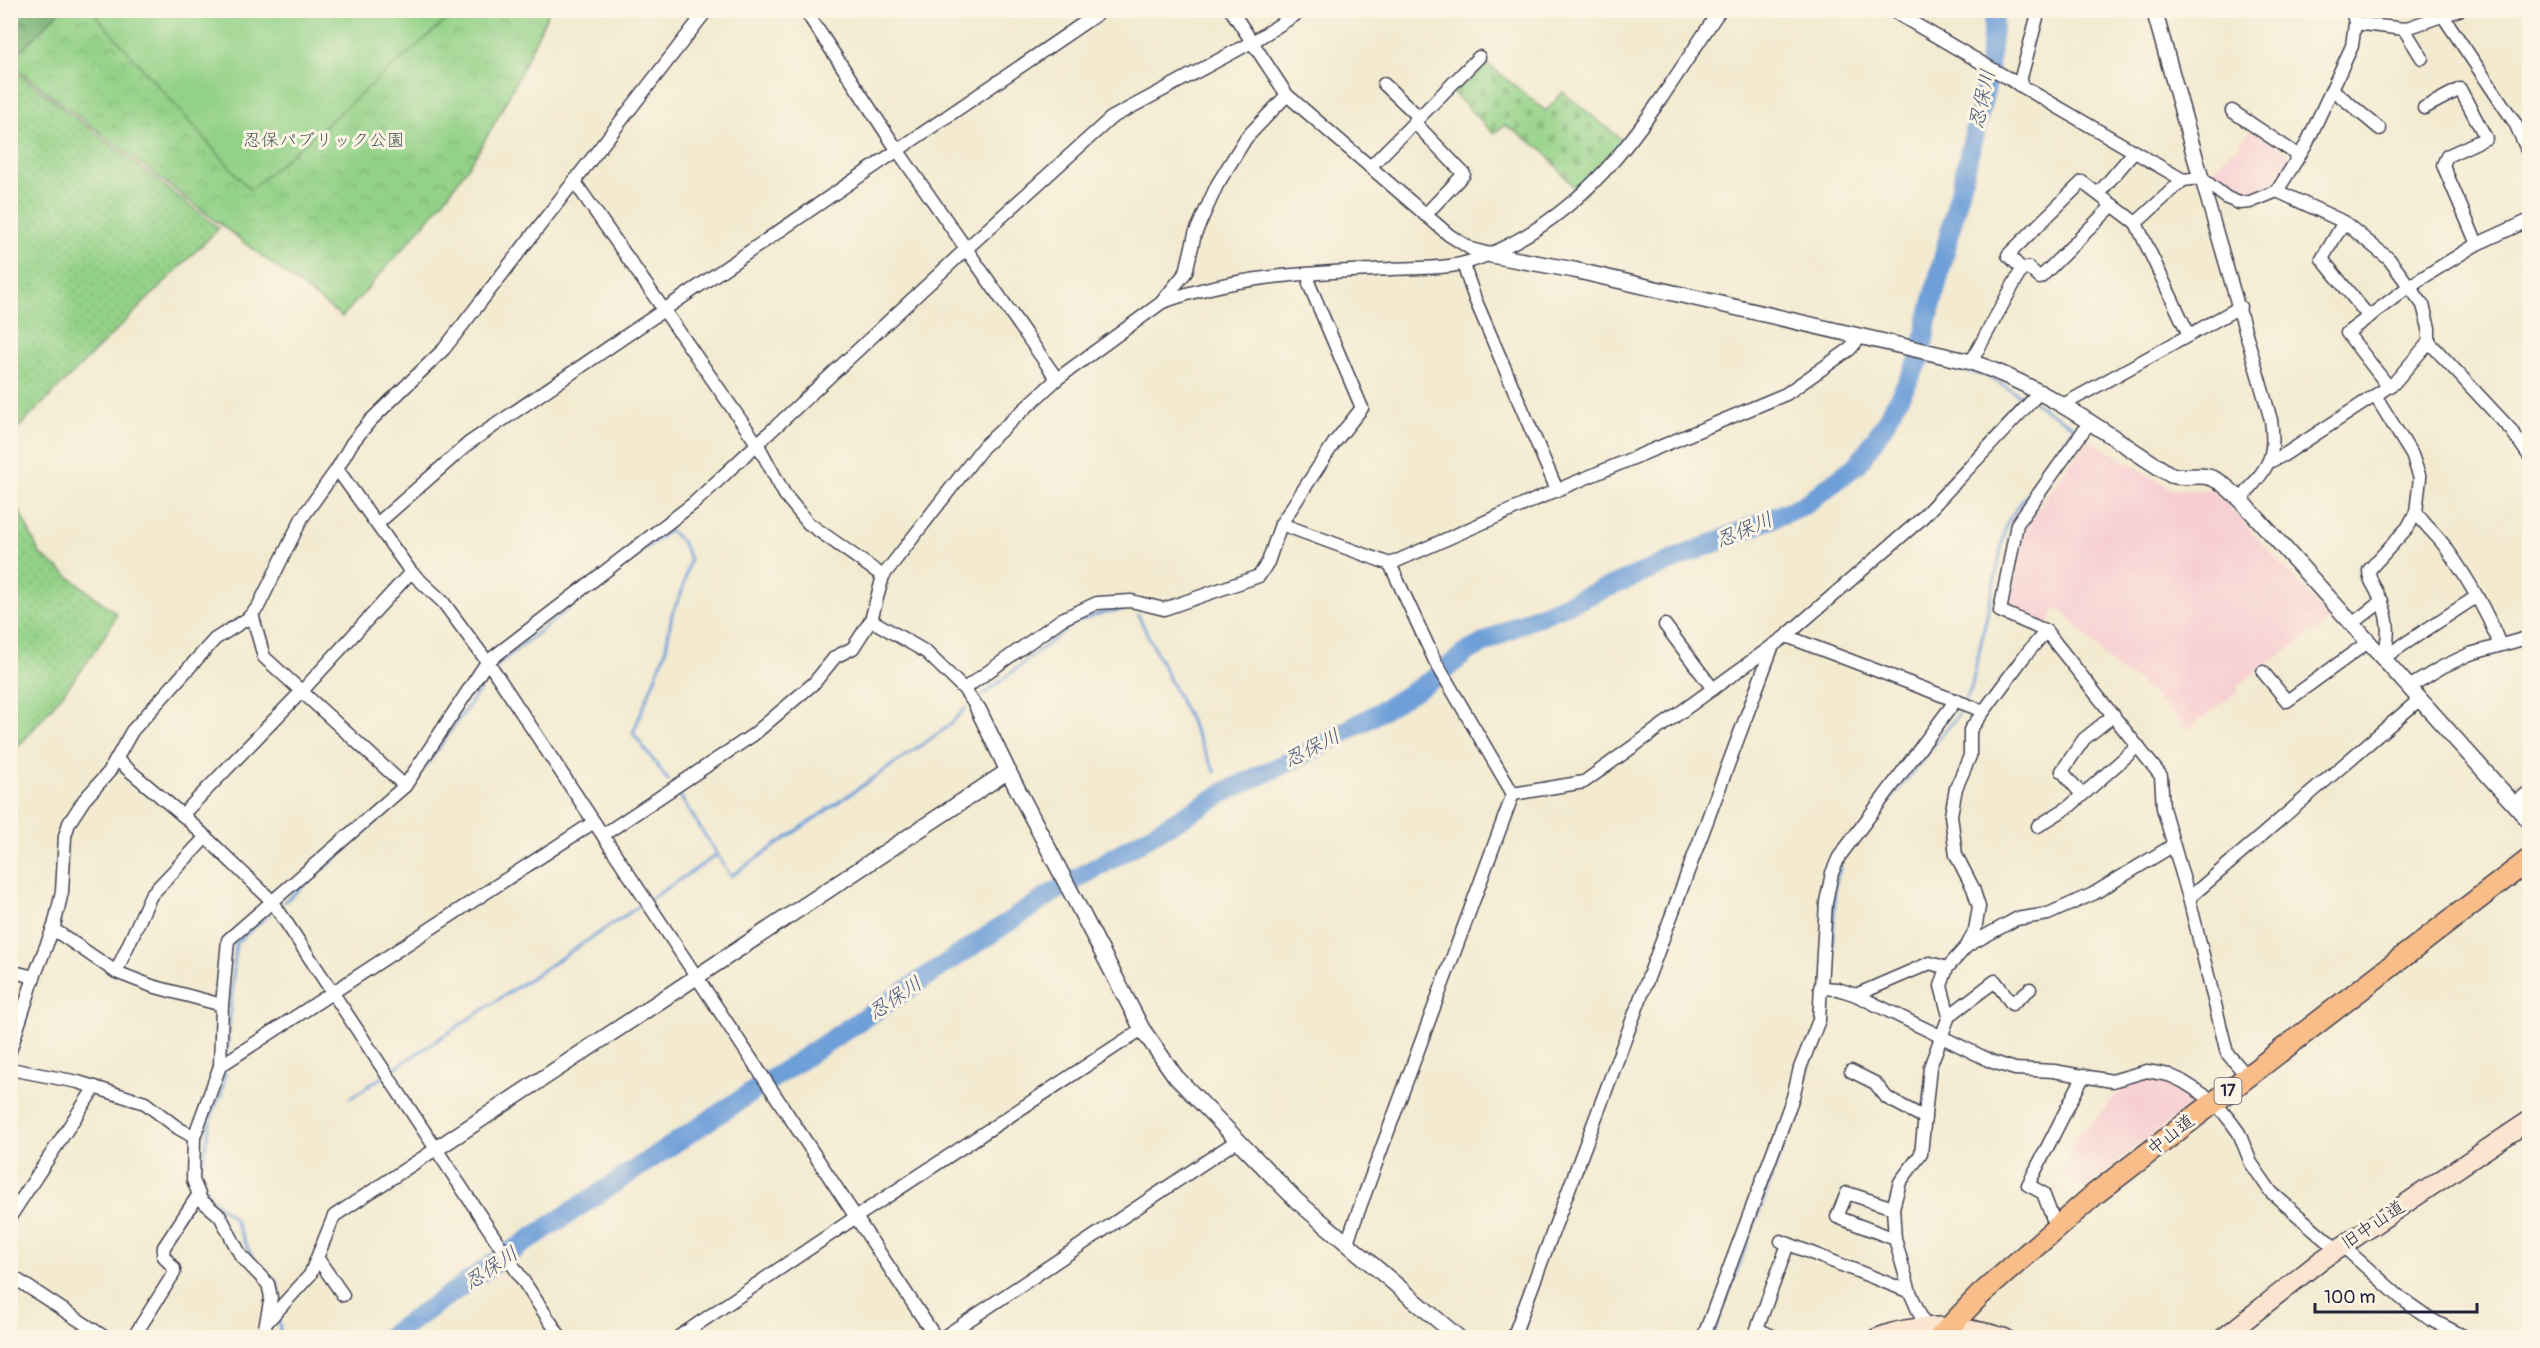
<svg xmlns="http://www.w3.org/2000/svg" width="2540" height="1348" viewBox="0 0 2540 1348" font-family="Pangolin,'Klee One',sans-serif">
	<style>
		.built { fill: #f7cfd1 }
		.grass { fill: url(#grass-dots); stroke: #5a7a61; stroke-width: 1.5 }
		.forest { fill: url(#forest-firs); stroke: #4c6a58; stroke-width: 1.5 }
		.cemetery { fill: url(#cemetery-stones); stroke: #5a7a61; stroke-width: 1.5 }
		.park { fill: url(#park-crowns); stroke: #5a7a61; stroke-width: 1.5 }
		.pitch { fill: #93d187; stroke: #5a7a61; stroke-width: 1.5 }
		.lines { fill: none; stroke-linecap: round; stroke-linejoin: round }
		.stream { stroke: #6e9fd8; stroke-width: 3 }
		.river { stroke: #6e9fd8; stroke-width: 20 }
		.minor-casing { stroke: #414051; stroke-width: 15 }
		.tertiary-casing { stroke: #414051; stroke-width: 18 }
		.secondary-casing { stroke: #414051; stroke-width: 21 }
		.trunk-casing { stroke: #414051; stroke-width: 24 }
		.minor { stroke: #fff; stroke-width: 12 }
		.tertiary { stroke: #fff; stroke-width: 15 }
		.secondary { stroke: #fce5d0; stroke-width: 18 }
		.trunk { stroke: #f8bd89; stroke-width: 21 }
		.labels { text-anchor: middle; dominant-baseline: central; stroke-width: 6; stroke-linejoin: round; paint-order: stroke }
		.shield { fill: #fcf5e5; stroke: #63616e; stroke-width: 1.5 }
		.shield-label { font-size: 16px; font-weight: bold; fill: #22223b }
		.park-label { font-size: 18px; fill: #445752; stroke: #fcf5e5 }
		.street-label { font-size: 18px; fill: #22223b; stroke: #fcf5e5 }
		.water-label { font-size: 20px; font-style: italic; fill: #40547a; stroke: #fcf5e5 }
	</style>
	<defs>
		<pattern id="grass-dots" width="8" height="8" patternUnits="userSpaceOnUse" patternTransform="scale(1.5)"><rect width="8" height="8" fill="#93d187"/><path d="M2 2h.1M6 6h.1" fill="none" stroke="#7eb375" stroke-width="1.8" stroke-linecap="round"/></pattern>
		<pattern id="forest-firs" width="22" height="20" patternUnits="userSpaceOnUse" patternTransform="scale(1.5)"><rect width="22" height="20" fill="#76b374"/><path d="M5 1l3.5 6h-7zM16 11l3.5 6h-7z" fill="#609160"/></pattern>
		<pattern id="cemetery-stones" width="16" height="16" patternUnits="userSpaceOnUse" patternTransform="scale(1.5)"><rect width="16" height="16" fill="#93d187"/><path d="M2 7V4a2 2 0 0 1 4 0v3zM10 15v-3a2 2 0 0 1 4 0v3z" fill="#7eb375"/></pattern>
		<pattern id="park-crowns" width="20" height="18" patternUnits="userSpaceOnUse" patternTransform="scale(1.5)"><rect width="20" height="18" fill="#93d187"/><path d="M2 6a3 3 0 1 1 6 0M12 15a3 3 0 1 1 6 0" fill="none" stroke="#7eb375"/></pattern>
	</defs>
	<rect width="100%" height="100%" fill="#fcf5e5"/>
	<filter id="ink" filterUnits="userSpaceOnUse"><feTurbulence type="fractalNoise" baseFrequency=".0167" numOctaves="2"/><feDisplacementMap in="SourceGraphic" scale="12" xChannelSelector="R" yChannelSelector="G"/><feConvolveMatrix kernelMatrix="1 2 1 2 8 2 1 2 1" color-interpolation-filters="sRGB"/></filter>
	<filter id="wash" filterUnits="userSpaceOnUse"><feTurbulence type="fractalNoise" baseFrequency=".008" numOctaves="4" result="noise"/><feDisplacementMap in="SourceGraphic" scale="24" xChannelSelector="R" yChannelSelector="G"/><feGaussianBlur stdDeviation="1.35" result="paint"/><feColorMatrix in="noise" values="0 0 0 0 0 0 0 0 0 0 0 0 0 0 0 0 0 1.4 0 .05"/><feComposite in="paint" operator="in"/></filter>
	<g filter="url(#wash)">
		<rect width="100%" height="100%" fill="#f3ead0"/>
		<g class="built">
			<path d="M2250,129l45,28 -17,27 -35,13 -34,-20 22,-27 4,2z"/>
			<path d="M2090,440l82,49 42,1 117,129 -95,68 3,4 -51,38 -50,-49 -21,-10 -53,-58 -9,-3 -5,12 -4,4 -35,-18 -3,-5 18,-77 60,-84z"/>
			<path d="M2146,1075l20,3 36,20 -65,48 -52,43 -24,-14 15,-37 10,-12 3,1 30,-35 -4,-7z"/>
		</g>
		<g class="grass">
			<path d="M11,68l208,160 -208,207h-1z"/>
			<path d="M11,493l29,61 77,60c-27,53 -69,96 -106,142z"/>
		</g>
		<path class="forest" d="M11,11h49l-49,51z"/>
		<path class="cemetery" d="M1479,57l67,54 17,-19 65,53 -47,51 -39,-47 -37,-24 -11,9 -46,-46z"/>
		<path class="park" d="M60,11h489c-27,58 -54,121 -93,173 -35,47 -75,89 -114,133l-331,-252 -1,-3z"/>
		<path class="pitch" d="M458,10l-208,180 -158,-179v-1z"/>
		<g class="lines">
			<g class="stream">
				<path d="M1920,359l67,17 41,24"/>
				<path d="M1138,615l77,157"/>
				<path d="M495,669l8,-9 166,-130 13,12 8,17 -8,32 -10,23 -7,39 -32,80 35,47"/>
				<path d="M983,695l92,-73 30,-10 19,-2"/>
				<path d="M1965,700l6,-11 36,-167 68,-95 -41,-24"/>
				<path d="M410,788l81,-114"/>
				<path d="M1223,788l2,4"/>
				<path d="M680,796l51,80 215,-148 20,-20"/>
				<path d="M1882,810l76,-95 4,-9"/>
				<path d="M649,900l68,-45"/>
				<path d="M284,902l55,-46 60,-57"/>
				<path d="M1831,984l4,-99 5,-17"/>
				<path d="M1825,1016l5,-26"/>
				<path d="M227,1051l9,-108 33,-29"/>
				<path d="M389,1072l255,-169"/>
				<path d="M225,1074l-4,21 -8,15 -12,58 8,28 25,23 21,44"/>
				<path d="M350,1098l34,-22"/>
				<path d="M262,1270l15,13 2,11"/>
				<path d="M278,1315l3,23"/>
				<path d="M1712,1338l80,-216 20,-68"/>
			</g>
			<path class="river" d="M387,1338l113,-79 551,-365 174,-102 76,-36 72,-40 62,-38 30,-25 53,-28 286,-120 54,-41 25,-37 37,-68 7,-35 60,-242 8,-72"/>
		</g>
	</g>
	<g filter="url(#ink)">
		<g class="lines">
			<g class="minor-casing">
				<g id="minor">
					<path d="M805,10l93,141 159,228"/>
					<path d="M1231,10l56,85 162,140 22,14 19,5"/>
					<path d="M1891,10l292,170 18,-2 26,20 12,5 11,-1 27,-11 29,-46 46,-99 3,-23 -3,-13"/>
					<path d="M2443,16l72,107 15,33"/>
					<path d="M2355,23l49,6 55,-19"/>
					<path d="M2404,29l18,29"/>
					<path d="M1384,84l35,33"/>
					<path d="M2019,85l20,-75"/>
					<path d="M2333,90l47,39"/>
					<path d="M2424,108l36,-19 26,49 -39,18 -4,9 34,79"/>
					<path d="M2232,111l67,45"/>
					<path d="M1414,122l50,52 -39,41"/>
					<path d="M1370,167l109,-110"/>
					<path d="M2201,178l70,242c6,43 -6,48 -30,80"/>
					<path d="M574,181l184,264 27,50 23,28 75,53"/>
					<path d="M2098,194l36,-42"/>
					<path d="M2344,222l-22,37 47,58"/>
					<path d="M2136,223l53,112"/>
					<path d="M1465,263l1,10 9,26 82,191"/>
					<path d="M2022,269l7,-1 11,10 73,-73"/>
					<path d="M1163,302c67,-25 139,-29 210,-32 26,-2 52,-1 77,-4 23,-3 44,-13 64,-24 97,-51 146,-144 206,-232"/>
					<path d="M2429,342l83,89 18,26"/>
					<path d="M1971,362l51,-93 -14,-14 74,-73 54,41 47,-43"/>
					<path d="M2388,386l-41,-53 64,-48 66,-41 53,-24"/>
					<path d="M2376,397l36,58 8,23 -4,34 -8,15 -39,43c0,10 4,14 8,22 12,23 14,42 6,66"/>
					<path d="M2061,406l179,-99"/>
					<path d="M2089,423l-72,101 -17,87 46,20 115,145 2,32 26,90 38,155 20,23"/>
					<path d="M2271,461l13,-6 110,-72 35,-41v-14l-6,-23 -34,-46 -45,-37 -67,-31"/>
					<path d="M337,469l74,103 32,30 49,66 444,670"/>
					<path d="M2416,512c9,14 21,23 30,36 21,29 41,64 54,97"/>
					<path d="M377,524l92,-81 634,-433"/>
					<path d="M1281,524l109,40 167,-74 229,-96 64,-45 11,-13"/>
					<path d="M252,614l12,43 141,129"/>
					<path d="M871,620l55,32 38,37 14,20"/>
					<path d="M2352,624l30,-23"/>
					<path d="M1665,625l48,64"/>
					<path d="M1786,636l197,75"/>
					<path d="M2383,658l93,-61"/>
					<path d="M2263,672l24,29 81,-59"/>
					<path d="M2409,687l33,-20 28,-13 60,-17"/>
					<path d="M964,689l98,-70 35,-16 34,-2 33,8 95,-33 9,-14 13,-38 53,-81 28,-35 -53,-124 1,-10"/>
					<path d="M117,760l70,59 85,82 289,437"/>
					<path d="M1513,794l71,-12 202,-146 134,-116 119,-127"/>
					<path d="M2082,795l-20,-24 22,-32 30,-24"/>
					<path d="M2513,804l17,-13"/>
					<path d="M182,815l121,-125 108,-118"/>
					<path d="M2038,826l32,-20 68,-60"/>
					<path d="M603,835l150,-100 61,-52 21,-26 18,-9 18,-28 12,-44 100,-129 74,-68 104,-76 25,-31 9,-38 22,-49 29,-47 41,-43"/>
					<path d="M2189,898l231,-199"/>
					<path d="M53,929l63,43 36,14 70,19"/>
					<path d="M1967,946l49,-27 32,-5 45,-20 79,-48"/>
					<path d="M10,971l24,6"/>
					<path d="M116,972l35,-77 55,-58"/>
					<path d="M1820,988l18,1 18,6 137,67 22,7 39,2 58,10 35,-10 22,4 13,6 32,20 17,21 8,11 12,30 20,29 61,53 15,5 55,49 30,21 35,18"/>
					<path d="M1856,995l74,-32 17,5"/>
					<path d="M1949,1016l46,-35 17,23 18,-15"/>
					<path d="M10,1051l24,-74 20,-51 8,-34 3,-56 4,-13 15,-23 25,-28 23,-41 83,-92 32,-20 11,-12 44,-89 35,-49 15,-26 18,-22 74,-72 263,-339"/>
					<path d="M220,1066l374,-244"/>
					<path d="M10,1069l68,13 67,21 33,25 16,9"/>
					<path d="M1851,1071l24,12 12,15 38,20"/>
					<path d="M1893,1208l-46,-15 -10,24 58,22"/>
					<path d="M10,1217l85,-130"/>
					<path d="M2056,1227l-13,-34 -15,-8 56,-110"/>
					<path d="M1781,1241l129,51"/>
					<path d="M1347,1242l166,-448 -78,-133 -45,-97"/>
					<path d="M318,1259l25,36"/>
					<path d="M10,1275l96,63"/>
					<path d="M267,1322l43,-47 24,-59 102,-67"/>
					<path d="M1925,1326l-15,-34 -15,-53 -2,-31 7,-26 21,-28 9,-87 19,-51 -8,-30 6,-18 20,-22 8,-16 4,-23 -6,-19 -17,-33 -5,-40 5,-27 14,-32v-26l53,-72 23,-27"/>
					<path d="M133,1338l41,-65v-4l-11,-14 1,-8 35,-53"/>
					<path d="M263,1338l8,-41 -3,-13 -27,-28 -21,-40 -19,-16 -8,-20 1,-43 26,-71 2,-61 6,-65 177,-154 82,-124 207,-159 272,-254 145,-131 143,-77 49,-31"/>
					<path d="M677,1338l179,-121 286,-188"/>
					<path d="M942,1338l296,-198"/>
					<path d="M1513,1338l260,-693"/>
					<path d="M1703,1338l74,-197 16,-44 7,-29 19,-48 7,-118 6,-29 7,-16 117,-157"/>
					<path d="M1777,1338l-20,-9 31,-85"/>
				</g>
			</g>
			<g class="tertiary-casing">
				<g id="tertiary">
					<path d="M2154,10l47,168"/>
					<path d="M1491,255l83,15 397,92c72,24 137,73 200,113 11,3 18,1 29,1 18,0 28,13 41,24l289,322"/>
					<path d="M978,709l30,62 134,258 34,48 121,124 162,137"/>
					<path d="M436,1149l572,-378"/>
				</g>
			</g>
			<g class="secondary-casing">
				<g id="secondary">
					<path d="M1876,1338c43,-17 86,-14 129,0"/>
					<path d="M2223,1338l97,-77 210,-141"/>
				</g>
			</g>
			<g class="trunk-casing">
				<path id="trunk" d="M1939,1338l41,-43 115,-101 435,-335"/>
			</g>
			<use href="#minor" class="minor"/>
			<use href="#tertiary" class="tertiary"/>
			<use href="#secondary" class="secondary"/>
			<use href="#trunk" class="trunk"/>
		</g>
	</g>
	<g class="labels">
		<rect class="shield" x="2214.5" y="1078" width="27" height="26" rx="4.5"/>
		<g class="shield-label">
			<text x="2228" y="1091">17</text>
		</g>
		<g class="park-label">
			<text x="324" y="140">忍保パブリック公園</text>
		</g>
		<g class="street-label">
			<text transform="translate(2171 1135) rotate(-38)">中山道</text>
			<text transform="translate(2373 1225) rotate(-34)">旧中山道</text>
		</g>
		<g class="water-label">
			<text transform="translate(1982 99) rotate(-78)">忍保川</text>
			<text transform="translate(1744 530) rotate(-23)">忍保川</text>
			<text transform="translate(1312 748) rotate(-27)">忍保川</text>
			<text transform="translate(895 998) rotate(-34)">忍保川</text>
			<text transform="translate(491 1268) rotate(-34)">忍保川</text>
		</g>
	</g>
	<rect width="2540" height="1348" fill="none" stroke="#fcf5e5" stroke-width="36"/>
	<path d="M2315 1303v9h162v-9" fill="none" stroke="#22223b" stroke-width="3"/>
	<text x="2324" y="1303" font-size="18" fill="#22223b" stroke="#fcf5e5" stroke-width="4.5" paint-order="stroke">100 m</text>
</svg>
